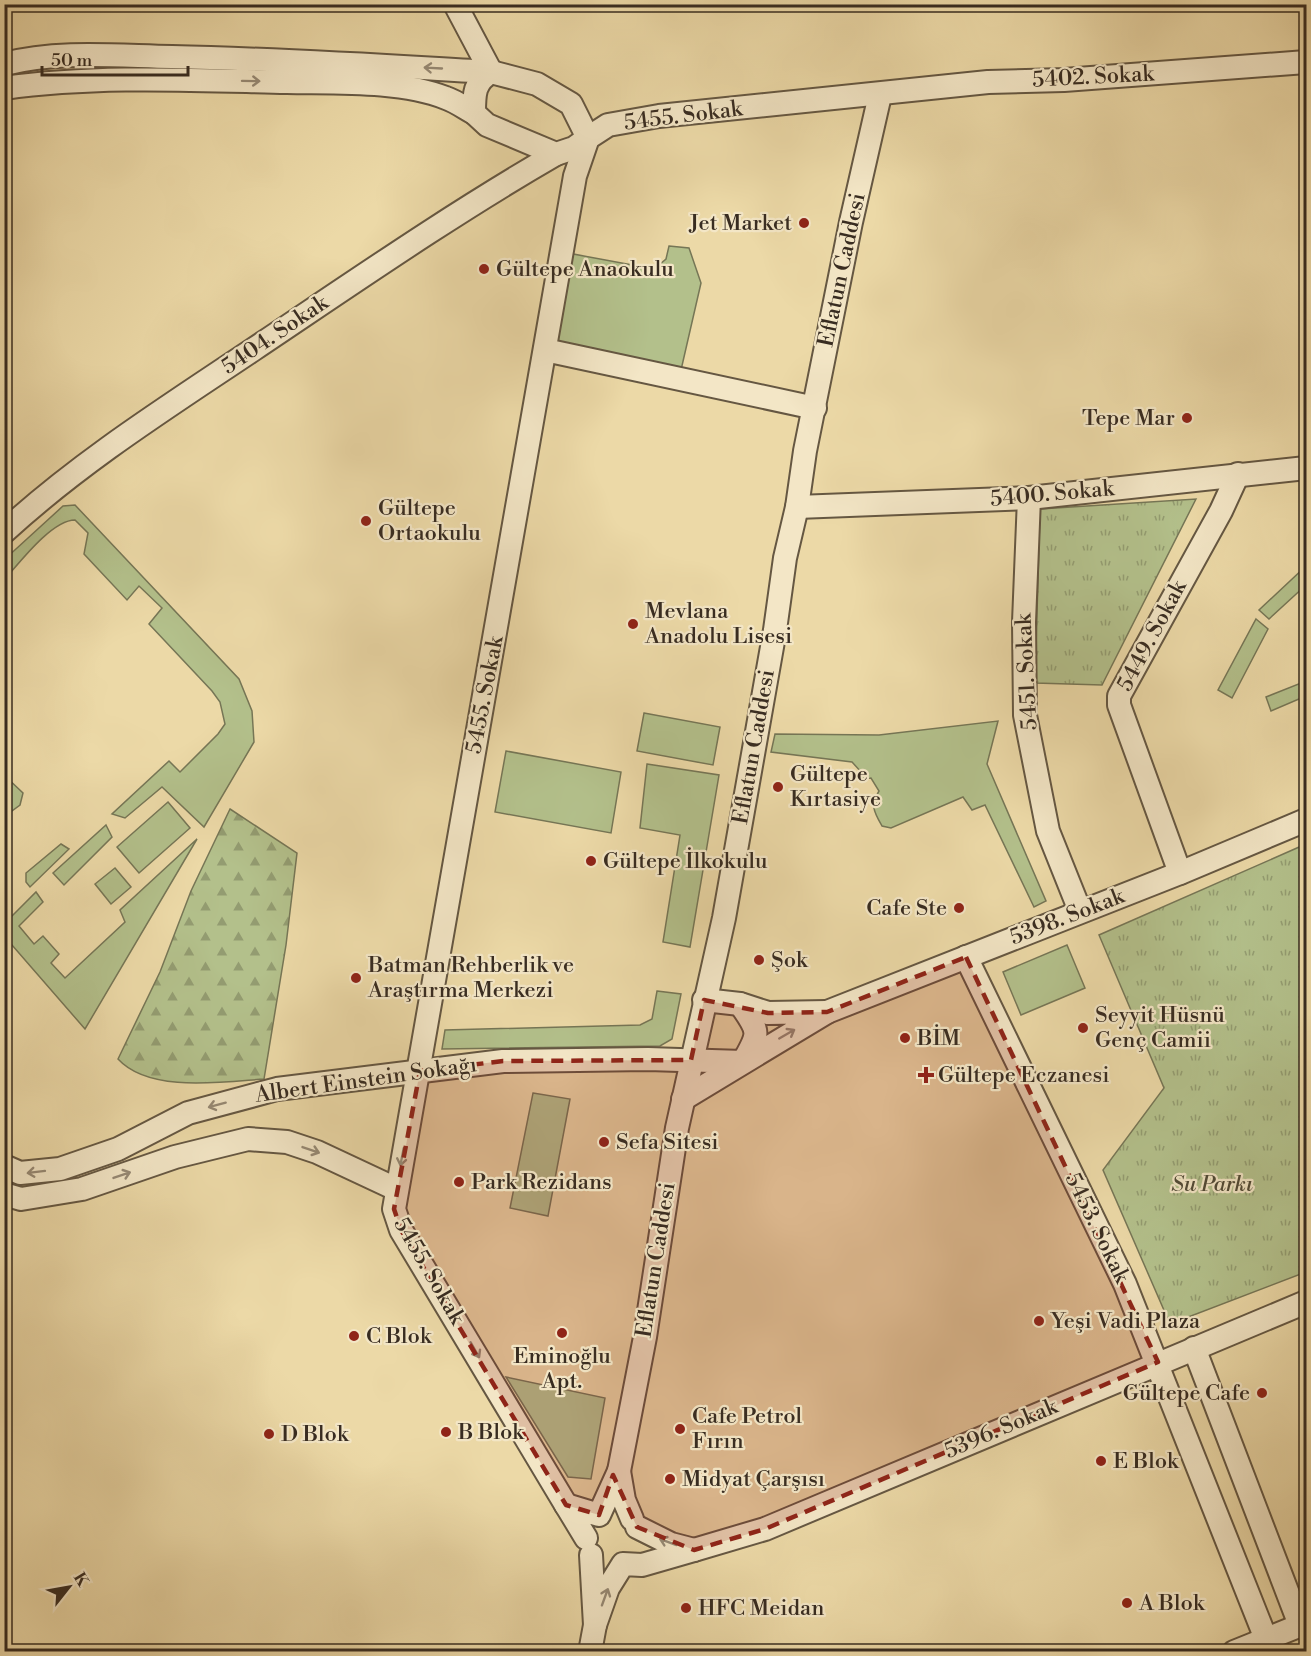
<svg xmlns="http://www.w3.org/2000/svg" width="1311" height="1656" viewBox="0 0 1311 1656" font-family="'Libre Bodoni',serif">
	<style>
		.grass { fill: #b3c08b; stroke: #767656; stroke-width: 1.5 }
		.forest { fill: url(#forest-firs); stroke: #767656; stroke-width: 1.5 }
		.park { fill: url(#park-tufts); stroke: #767656; stroke-width: 1.5 }
		.lines { fill: none; stroke-linecap: round; stroke-linejoin: round }
		.minor-casing { stroke: #655742; stroke-width: 26 }
		.minor { stroke: #f3e6c6; stroke-width: 22 }
		.oneway { stroke: #968974 }
		.marked { fill: #8f2418; fill-opacity: 0.2; stroke: #8f2418; stroke-width: 4.5; stroke-dasharray: 12 8; stroke-linejoin: round }
		.poi-dot { fill: #8f2418; stroke: #f3e6c6; stroke-width: 2 }
		.labels { text-anchor: middle; dominant-baseline: central; stroke-width: 4.5; stroke-linejoin: round; paint-order: stroke }
		.street-label { font-size: 22px; fill: #382c21; stroke: #f3e6c6 }
		.poi-label { font-size: 22px; fill: #382c21; stroke: #f3e6c6; text-anchor: start }
		.park-label { font-size: 22px; font-style: italic; fill: #514a36; stroke: #f3e6c6 }
	</style>
	<defs>
		<pattern id="forest-firs" width="22" height="20" patternUnits="userSpaceOnUse" patternTransform="scale(1.5)"><rect width="22" height="20" fill="#b3c08b"/><path d="M5 1l3.5 6h-7zM16 11l3.5 6h-7z" fill="#939c71"/></pattern>
		<pattern id="park-tufts" width="24" height="20" patternUnits="userSpaceOnUse" patternTransform="scale(1.5)"><rect width="24" height="20" fill="#b3c08b"/><path d="M3 7l-1-3M5 7V3M7 7l1-3M15 17l-1-3M17 17v-4M19 17l1-3" fill="none" stroke="#939c71"/></pattern>
	</defs>
	<rect width="100%" height="100%" fill="#ecd9a7"/>
	<filter id="stains"><feTurbulence type="fractalNoise" baseFrequency=".00333" numOctaves="4"/><feColorMatrix values="0 0 0 0 .2 0 0 0 0 .09 0 0 0 0 .02 0 0 0 .5 -.17"/></filter>
	<radialGradient id="worn" r=".72"><stop offset=".6" stop-color="#630" stop-opacity="0"/><stop offset="1" stop-color="#630" stop-opacity=".3"/></radialGradient>
	<g class="grass">
		<path d="M669,246l20,2 12,35 -20,87 -124,-25 16,-91 81,15 12,-10z"/>
		<path d="M75,505l164,174 13,32 2,31 -50,85 -42,-40 -37,31 -13,-4 57,-53 11,11 38,-38 7,-10 -5,-22 -8,-11 -63,-67 13,-16 -23,-22 -12,14 -43,-46 4,-21 -13,-13c-23,0 -55,42 -70,59v-20l58,-53z"/>
		<path d="M1306,566v19l-37,34 -10,-9z"/>
		<path d="M1256,619l12,10 -36,69 -14,-8z"/>
		<path d="M1306,681v15l-35,15 -5,-14z"/>
		<path d="M644,713l76,14 -7,38 -76,-14z"/>
		<path d="M998,721l-11,43 59,137 -12,6 -49,-102 -13,5 -9,-13 -72,31 -9,-2c-8,-14 -12,-20 -3,-35l-8,-13 -11,1 3,-5 -11,-12 -81,-10 4,-18 104,1z"/>
		<path d="M506,751l115,21 -10,61 -116,-21z"/>
		<path d="M647,764l72,11 -29,172 -27,-5 17,-107 -40,-7z"/>
		<path d="M4,775l19,18 -3,12 -15,11z"/>
		<path d="M168,802l22,26 -51,45 -22,-26z"/>
		<path d="M106,825l6,12 -48,48 -11,-12z"/>
		<path d="M197,839l-112,190 -80,-92v-14l31,-31 7,10 -24,24 15,18 9,-8 16,18 -8,9 14,15 60,-56 -5,-12z"/>
		<path d="M61,844l8,5 -39,38 -4,-5v-9z"/>
		<path d="M115,868l16,19 -20,17 -16,-20z"/>
		<path d="M1067,945l18,43 -64,27 -18,-43z"/>
		<path d="M657,991l24,3 -9,45 -12,7 -218,3 3,-19 195,-5 12,-6z"/>
		<path d="M533,1093l37,6 -22,117 -38,-8z"/>
		<path d="M506,1377l99,21 -14,81 -23,-2z"/>
	</g>
	<path class="forest" d="M230,809l67,44 -11,92 -22,134c-42,3 -115,14 -146,-20l42,-87 31,-81z"/>
	<g class="park">
		<path d="M1196,499l-94,186 -67,-2 5,-174z"/>
		<path d="M1306,844v428l-136,52 -67,-154 61,-82 -65,-153z"/>
	</g>
	<g class="lines">
		<g class="minor-casing">
			<g id="minor">
				<path d="M455,4l36,68"/>
				<path d="M4,64c55,-14 112,-8 168,-7 107,2 213,9 319,15"/>
				<path d="M491,72l46,12 34,20 17,34 -14,10 -18,6 -69,-29 -13,-12c0,-19 0,-31 17,-41z"/>
				<path d="M4,88c94,-13 189,-8 283,-6 48,1 114,-2 159,16 9,3 19,10 28,15"/>
				<path d="M545,350l270,58"/>
				<path d="M1029,498l-5,124 1,93 23,116 32,80"/>
				<path d="M797,507l232,-9 277,-30"/>
				<path d="M4,532c76,-70 165,-126 250,-183 100,-67 198,-135 302,-195"/>
				<path d="M1180,873l-61,-168v-9l102,-185 17,-37"/>
				<path d="M966,957l159,327 141,355"/>
				<path d="M827,1012l353,-139 126,-53"/>
				<path d="M683,1099l144,-87 -59,1 -28,-9 -36,-4"/>
				<path d="M4,1166l16,7 40,-4 58,-20 70,-36 89,-24 226,-28 145,-2 95,3c17,-29 17,-30 -3,-58"/>
				<path d="M4,1194l17,5 61,-10 93,-32 73,-18 39,3 30,10 79,37"/>
				<path d="M1194,1348l106,277"/>
				<path d="M619,1471l26,-134 32,-209 47,-210 51,-288 10,-72 12,-51 8,-56 46,-229 29,-127"/>
				<path d="M566,1505l-165,-275 -7,-21 181,-1033 13,-38 20,-13 51,-9 329,-34 76,-2 242,-18"/>
				<path d="M586,1538l-20,-33 33,10 20,-44 5,29 8,19"/>
				<path d="M694,1550l71,-21 541,-227"/>
				<path d="M591,1555l4,70 13,-37 15,-24 19,1 52,-15 -23,-6 -34,-17"/>
				<path d="M590,1652l5,-27"/>
				<path d="M1234,1652l72,-29"/>
			</g>
		</g>
		<use href="#minor" class="minor"/>
	</g>
	<defs><path id="oneway-shaft" d="M-6 0H5M1.5-3L5.5 0L1.5 3" fill="none" stroke-width="1.6" stroke-linecap="round" stroke-linejoin="round" transform="scale(1.5)"/></defs>
	<g class="oneway">
		<use href="#oneway-shaft" transform="translate(433 68) rotate(-177)"/>
		<use href="#oneway-shaft" transform="translate(251 81) rotate(1)"/>
		<use href="#oneway-shaft" transform="translate(787 1034) rotate(-30)"/>
		<use href="#oneway-shaft" transform="translate(217 1105) rotate(165)"/>
		<use href="#oneway-shaft" transform="translate(311 1150) rotate(19)"/>
		<use href="#oneway-shaft" transform="translate(402 1157) rotate(101)"/>
		<use href="#oneway-shaft" transform="translate(36 1172) rotate(173)"/>
		<use href="#oneway-shaft" transform="translate(122 1175) rotate(-19)"/>
		<use href="#oneway-shaft" transform="translate(475 1350) rotate(60)"/>
		<use href="#oneway-shaft" transform="translate(668 1542) rotate(-160)"/>
		<use href="#oneway-shaft" transform="translate(605 1597) rotate(-70)"/>
	</g>
	<path class="marked" d="M966,957l192,405 -393,167 -71,21 -57,-23 -24,-52 -14,40 -33,-10 -165,-275 -7,-21 26,-138 83,-10 188,-1 13,-60 64,13 59,-1z"/>
	<g class="poi-dot">
		<circle cx="804" cy="223" r="6"/>
		<circle cx="484" cy="269" r="6"/>
		<circle cx="1187" cy="418" r="6"/>
		<circle cx="366" cy="521" r="6"/>
		<circle cx="633" cy="624" r="6"/>
		<circle cx="778" cy="787" r="6"/>
		<circle cx="591" cy="861" r="6"/>
		<circle cx="959" cy="908" r="6"/>
		<circle cx="759" cy="960" r="6"/>
		<circle cx="356" cy="978" r="6"/>
		<circle cx="1083" cy="1028" r="6"/>
		<circle cx="905" cy="1038" r="6"/>
		<path d="M923 1066h6v6h6v6h-6v6h-6v-6h-6v-6h6z"/>
		<circle cx="604" cy="1142" r="6"/>
		<circle cx="459" cy="1182" r="6"/>
		<circle cx="1039" cy="1321" r="6"/>
		<circle cx="562" cy="1333" r="6"/>
		<circle cx="354" cy="1336" r="6"/>
		<circle cx="1262" cy="1393" r="6"/>
		<circle cx="680" cy="1429" r="6"/>
		<circle cx="446" cy="1432" r="6"/>
		<circle cx="269" cy="1434" r="6"/>
		<circle cx="1101" cy="1461" r="6"/>
		<circle cx="670" cy="1479" r="6"/>
		<circle cx="1127" cy="1603" r="6"/>
		<circle cx="686" cy="1608" r="6"/>
	</g>
	<g class="labels">
		<g class="street-label">
			<text transform="translate(1093 77) rotate(-3)">5402. Sokak</text>
			<text transform="translate(683 116) rotate(-7)">5455. Sokak</text>
			<text transform="translate(842 270) rotate(-78)">Eflatun Caddesi</text>
			<text transform="translate(275 335) rotate(-34)">5404. Sokak</text>
			<text transform="translate(1052 494) rotate(-5)">5400. Sokak</text>
			<text transform="translate(1152 636) rotate(-62)">5449. Sokak</text>
			<text transform="translate(1027 672) rotate(-93)">5451. Sokak</text>
			<text transform="translate(485 695) rotate(-79)">5455. Sokak</text>
			<text transform="translate(754 747) rotate(-80)">Eflatun Caddesi</text>
			<text transform="translate(1067 917) rotate(-21)">5398. Sokak</text>
			<text transform="translate(366 1080) rotate(-8)">Albert Einstein Sokağı</text>
			<text transform="translate(1097 1228) rotate(64)">5453. Sokak</text>
			<text transform="translate(656 1260) rotate(-81)">Eflatun Caddesi</text>
			<text transform="translate(429 1271) rotate(60)">5455. Sokak</text>
			<text transform="translate(1001 1429) rotate(-23)">5396. Sokak</text>
		</g>
		<g class="poi-label">
			<text x="792" y="223" text-anchor="end">Jet Market</text>
			<text x="496" y="269">Gültepe Anaokulu</text>
			<text x="1175" y="418" text-anchor="end">Tepe Mar</text>
			<text x="378" y="508">Gültepe<tspan x="378" dy="25">Ortaokulu</tspan></text>
			<text x="645" y="611">Mevlana<tspan x="645" dy="25">Anadolu Lisesi</tspan></text>
			<text x="790" y="774">Gültepe<tspan x="790" dy="25">Kırtasiye</tspan></text>
			<text x="603" y="861">Gültepe İlkokulu</text>
			<text x="947" y="908" text-anchor="end">Cafe Ste</text>
			<text x="771" y="960">Şok</text>
			<text x="368" y="965">Batman Rehberlik ve<tspan x="368" dy="25">Araştırma Merkezi</tspan></text>
			<text x="1095" y="1015">Seyyit Hüsnü<tspan x="1095" dy="25">Genç Camii</tspan></text>
			<text x="917" y="1038">BİM</text>
			<text x="938" y="1075">Gültepe Eczanesi</text>
			<text x="616" y="1142">Sefa Sitesi</text>
			<text x="471" y="1182">Park Rezidans</text>
			<text x="1051" y="1321">Yeşi Vadi Plaza</text>
			<text x="366" y="1336">C Blok</text>
			<text x="562" y="1356" text-anchor="middle">Eminoğlu<tspan x="562" dy="25">Apt.</tspan></text>
			<text x="1250" y="1393" text-anchor="end">Gültepe Cafe</text>
			<text x="692" y="1416">Cafe Petrol<tspan x="692" dy="25">Fırın</tspan></text>
			<text x="458" y="1432">B Blok</text>
			<text x="281" y="1434">D Blok</text>
			<text x="1113" y="1461">E Blok</text>
			<text x="682" y="1479">Midyat Çarşısı</text>
			<text x="1139" y="1603">A Blok</text>
			<text x="698" y="1608">HFC Meidan</text>
		</g>
		<g class="park-label">
			<text x="1212" y="1184">Su Parkı</text>
		</g>
	</g>
	<rect width="1311" height="1656" fill="none" stroke="#ecd9a7" stroke-width="24"/>
	<rect x="6" y="6" width="1299" height="1644" fill="none" stroke="#382c21" stroke-width="3"/>
	<rect x="12" y="12" width="1287" height="1632" fill="none" stroke="#382c21" stroke-width="1.5"/>
	<g transform="translate(69 1587) rotate(59)" stroke="#f3e6c6" stroke-width="4.5" paint-order="stroke">
	<path d="M0-4.5L10 22L0 15L-10 22Z" fill="#382c21"/>
	<text y="-9" font-size="16" font-weight="bold" text-anchor="middle" fill="#382c21">K</text>
	</g>
	<path d="M42 66v9h146v-9" fill="none" stroke="#382c21" stroke-width="3"/>
	<text x="51" y="66" font-size="18" fill="#382c21" stroke="#f3e6c6" stroke-width="4.5" paint-order="stroke">50 m</text>
	<rect width="100%" height="100%" filter="url(#stains)"/>
	<rect width="100%" height="100%" fill="url(#worn)"/>
</svg>
